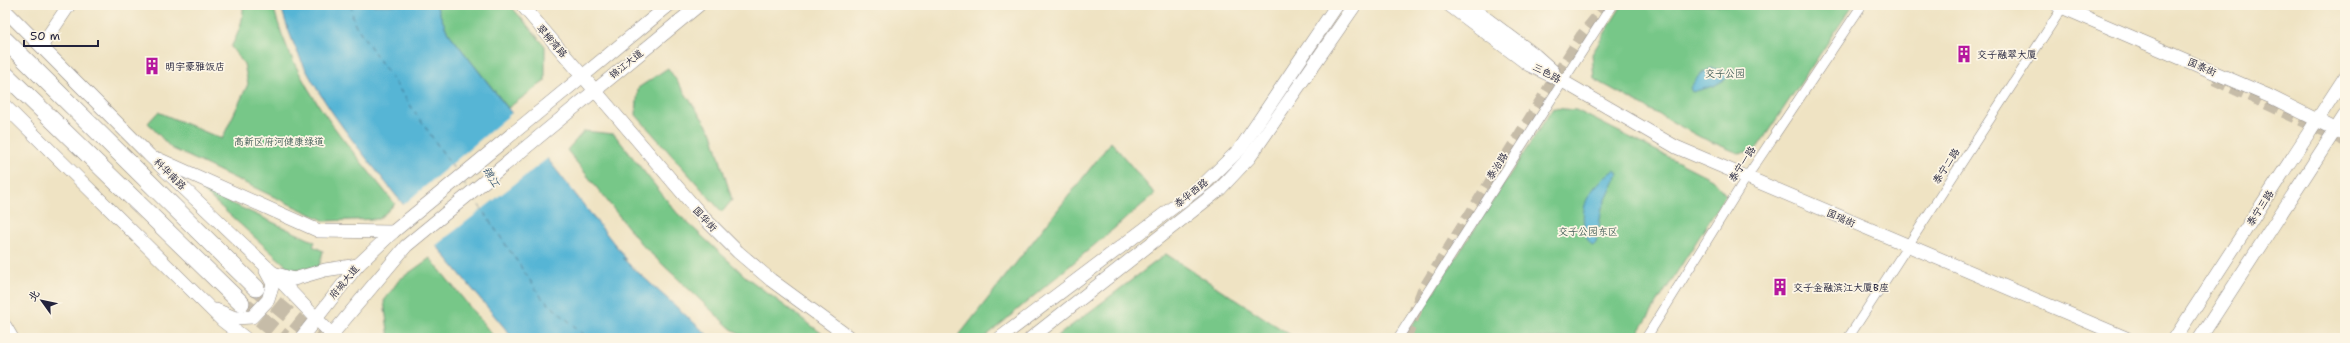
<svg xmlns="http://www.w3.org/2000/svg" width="2350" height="343" viewBox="0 0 2350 343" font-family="'Shantell Sans','LXGW WenKai TC',sans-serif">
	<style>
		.green { fill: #77c788; stroke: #4c7462 }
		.water { fill: #57b5d5; stroke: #3c6c88 }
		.pier { fill: #efe3c3 }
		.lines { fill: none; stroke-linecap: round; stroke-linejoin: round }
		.ferry { stroke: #355571; stroke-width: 1; stroke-dasharray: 5 4; stroke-linecap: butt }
		.secondary-tunnel { stroke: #c6bca8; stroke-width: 13; stroke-dasharray: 13 6; stroke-linecap: butt }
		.highway-tunnel { stroke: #c6bca8; stroke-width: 17; stroke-dasharray: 17 8; stroke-linecap: butt }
		.street-casing { stroke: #88827f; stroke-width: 10 }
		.secondary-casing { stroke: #88827f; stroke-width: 14 }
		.highway-casing { stroke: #88827f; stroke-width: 18 }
		.street { stroke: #fff; stroke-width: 9 }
		.secondary { stroke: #fff; stroke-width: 13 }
		.highway { stroke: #fff; stroke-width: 17 }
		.labels { text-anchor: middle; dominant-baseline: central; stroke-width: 3.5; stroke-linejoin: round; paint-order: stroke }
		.street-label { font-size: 10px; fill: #22223b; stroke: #fcf5e5 }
		.poi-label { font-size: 10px; fill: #22223b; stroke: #fcf5e5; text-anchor: start }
		.park-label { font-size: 10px; fill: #405c56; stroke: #fcf5e5 }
		.water-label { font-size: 11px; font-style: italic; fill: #355571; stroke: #fcf5e5 }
	</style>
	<rect width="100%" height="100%" fill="#fcf5e5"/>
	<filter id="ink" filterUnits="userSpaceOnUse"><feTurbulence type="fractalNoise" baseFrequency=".025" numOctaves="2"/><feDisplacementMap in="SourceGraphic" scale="8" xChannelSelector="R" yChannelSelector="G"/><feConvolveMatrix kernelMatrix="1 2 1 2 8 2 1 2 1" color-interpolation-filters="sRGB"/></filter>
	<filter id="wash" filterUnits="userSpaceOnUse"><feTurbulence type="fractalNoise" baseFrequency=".012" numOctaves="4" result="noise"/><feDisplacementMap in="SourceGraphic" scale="16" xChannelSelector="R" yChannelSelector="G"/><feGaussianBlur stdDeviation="0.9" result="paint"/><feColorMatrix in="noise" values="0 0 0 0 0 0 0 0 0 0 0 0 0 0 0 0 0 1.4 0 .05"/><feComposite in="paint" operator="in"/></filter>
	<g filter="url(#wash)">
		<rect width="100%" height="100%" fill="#efe3c3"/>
		<g class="green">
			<path d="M243,5h30c20,81 72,136 122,199l-16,15 -54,2 -154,-73 -23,-25 10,-11 64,27 26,-55 -4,-20 -13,-17c7,-13 13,-27 12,-42z"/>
			<path d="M436,5h74l35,41v35l-37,27 -61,-77z"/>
			<path d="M1622,5h231l-98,146 -17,2 -38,-16 -106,-58 -2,-25z"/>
			<path d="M668,68l44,65 20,67 -10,12 -86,-97 2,-27z"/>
			<path d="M1553,108l23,2 136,69 14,16 -91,143h-231z"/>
			<path d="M584,131l30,3 63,79 69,64 82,61h-84l-15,-11 -87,-82 -75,-95z"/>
			<path d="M1111,142l44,52 -171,144h-27z"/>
			<path d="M201,189l114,53 -2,4 10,5 -4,16 -28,3z"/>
			<path d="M1166,254l129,84h-240z"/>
			<path d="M430,258l65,80h-106l-5,-37 15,-21z"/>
		</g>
		<g class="water">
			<path d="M281,5h155l11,26 180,229 -5,-2 89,80h-198c-40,-48 -80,-96 -119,-145 -45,-57 -96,-116 -113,-188z"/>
			<path d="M1712,68l13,3 3,3 -1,4 -13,8 -22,6 -2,-4 10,-14z"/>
			<path d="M1615,170l3,4 -16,34 -6,35 -3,3c-6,-5 -8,-13 -9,-20 -4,-26 10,-42 31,-56z"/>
		</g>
		<path class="pier" d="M513,112l35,46 -114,89 -32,-41z"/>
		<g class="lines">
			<g class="ferry">
				<path d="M351,5l3,18 102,149"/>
				<path d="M463,182l3,5"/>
				<path d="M474,198l68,100 46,40"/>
			</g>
		</g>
	</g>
	<g filter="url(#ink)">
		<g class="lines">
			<g class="secondary-tunnel">
				<path d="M2215,79l130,61"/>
				<path d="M1405,338l18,-47 159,-255 25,-31"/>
			</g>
			<g class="highway-tunnel">
				<path d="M256,288l61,50"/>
				<path d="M241,303l43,35"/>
			</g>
			<g class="street-casing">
				<g id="street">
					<path d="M1398,338l214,-333"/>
					<path d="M1646,338l100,-160 116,-173"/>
					<path d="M1848,338l216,-333"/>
				</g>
			</g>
			<g class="secondary-casing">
				<g id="secondary">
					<path d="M522,5l181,212 35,35 33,28 79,58"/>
					<path d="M1449,5l80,60 35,17 112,65 450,191"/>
					<path d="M1468,5l67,50 18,16"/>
					<path d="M2057,5l212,91 76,38"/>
					<path d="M5,10l144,145 124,118 62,65"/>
					<path d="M42,45l27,-40"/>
					<path d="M5,106l218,215 22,17"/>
					<path d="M158,159l161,72 74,1"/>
					<path d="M273,273l21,6 31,-9 33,-5"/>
					<path d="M216,310l19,8 17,-1 16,-17 5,-16 -7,-13"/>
					<path d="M5,326l7,12"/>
					<path d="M301,338l57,-73 35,-33 276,-227"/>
					<path d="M329,338l77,-92 293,-241"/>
					<path d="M1000,338l204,-154 36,-35 97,-144"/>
					<path d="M1031,338l188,-148 30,-32 106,-153"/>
					<path d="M2175,338l170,-261"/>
					<path d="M2200,338l145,-223"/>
				</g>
			</g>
			<g class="highway-casing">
				<g id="highway">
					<path d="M5,40l251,248"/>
					<path d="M5,74l236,229"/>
				</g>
			</g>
			<use href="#street" class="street"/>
			<use href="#secondary" class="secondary"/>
			<use href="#highway" class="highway"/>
		</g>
	</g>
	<defs>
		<g id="building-bare" transform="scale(1.38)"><path d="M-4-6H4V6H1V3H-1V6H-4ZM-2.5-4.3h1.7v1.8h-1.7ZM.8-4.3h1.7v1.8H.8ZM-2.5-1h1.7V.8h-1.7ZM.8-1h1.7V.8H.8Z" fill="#b5179e" stroke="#fcf5e5" stroke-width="2.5" paint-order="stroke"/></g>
	</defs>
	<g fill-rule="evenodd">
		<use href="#building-bare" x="1964" y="54"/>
		<use href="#building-bare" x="152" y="66"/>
		<use href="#building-bare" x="1780" y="287"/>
	</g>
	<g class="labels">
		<g class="street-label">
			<text transform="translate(552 41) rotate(49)">翠柳湾路</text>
			<text transform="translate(626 64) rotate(-39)">锦江大道</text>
			<text transform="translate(2202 67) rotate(23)">国泰街</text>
			<text transform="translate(1547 73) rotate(27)">三色路</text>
			<text transform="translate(1742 164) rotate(-57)">泰宁一路</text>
			<text transform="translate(1497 166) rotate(-57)">泰治路</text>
			<text transform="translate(1946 166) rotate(-57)">泰宁二路</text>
			<text transform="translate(170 174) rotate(44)">科华南路</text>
			<text transform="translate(1191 193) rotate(-38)">泰华西路</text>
			<text transform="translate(2260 208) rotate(-57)">泰宁三路</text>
			<text transform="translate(1841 218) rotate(23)">国瑞街</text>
			<text transform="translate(705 219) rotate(47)">国华街</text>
			<text transform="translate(344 282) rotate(-50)">府城大道</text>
		</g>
		<g class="poi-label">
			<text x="1977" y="54">交子融翠大厦</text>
			<text x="165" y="66">明宇豪雅饭店</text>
			<text x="1793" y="287">交子金融滨江大厦B座</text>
		</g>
		<g class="park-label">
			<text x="1725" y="73">交子公园</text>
			<text x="279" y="141">高新区府河健康绿道</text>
			<text x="1588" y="231">交子公园东区</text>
		</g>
		<g class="water-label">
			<text transform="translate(491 177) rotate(58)">锦江</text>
		</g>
	</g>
	<rect width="2350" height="343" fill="none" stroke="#fcf5e5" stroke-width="20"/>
	<g transform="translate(42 301) rotate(303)" stroke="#fcf5e5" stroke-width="3" paint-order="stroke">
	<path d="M0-3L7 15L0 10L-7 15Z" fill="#22223b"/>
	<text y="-6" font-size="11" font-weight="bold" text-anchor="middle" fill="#22223b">北</text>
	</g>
	<path d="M24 40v6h74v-6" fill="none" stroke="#22223b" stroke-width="2"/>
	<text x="30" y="40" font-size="12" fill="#22223b" stroke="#fcf5e5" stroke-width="3" paint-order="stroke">50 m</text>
</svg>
